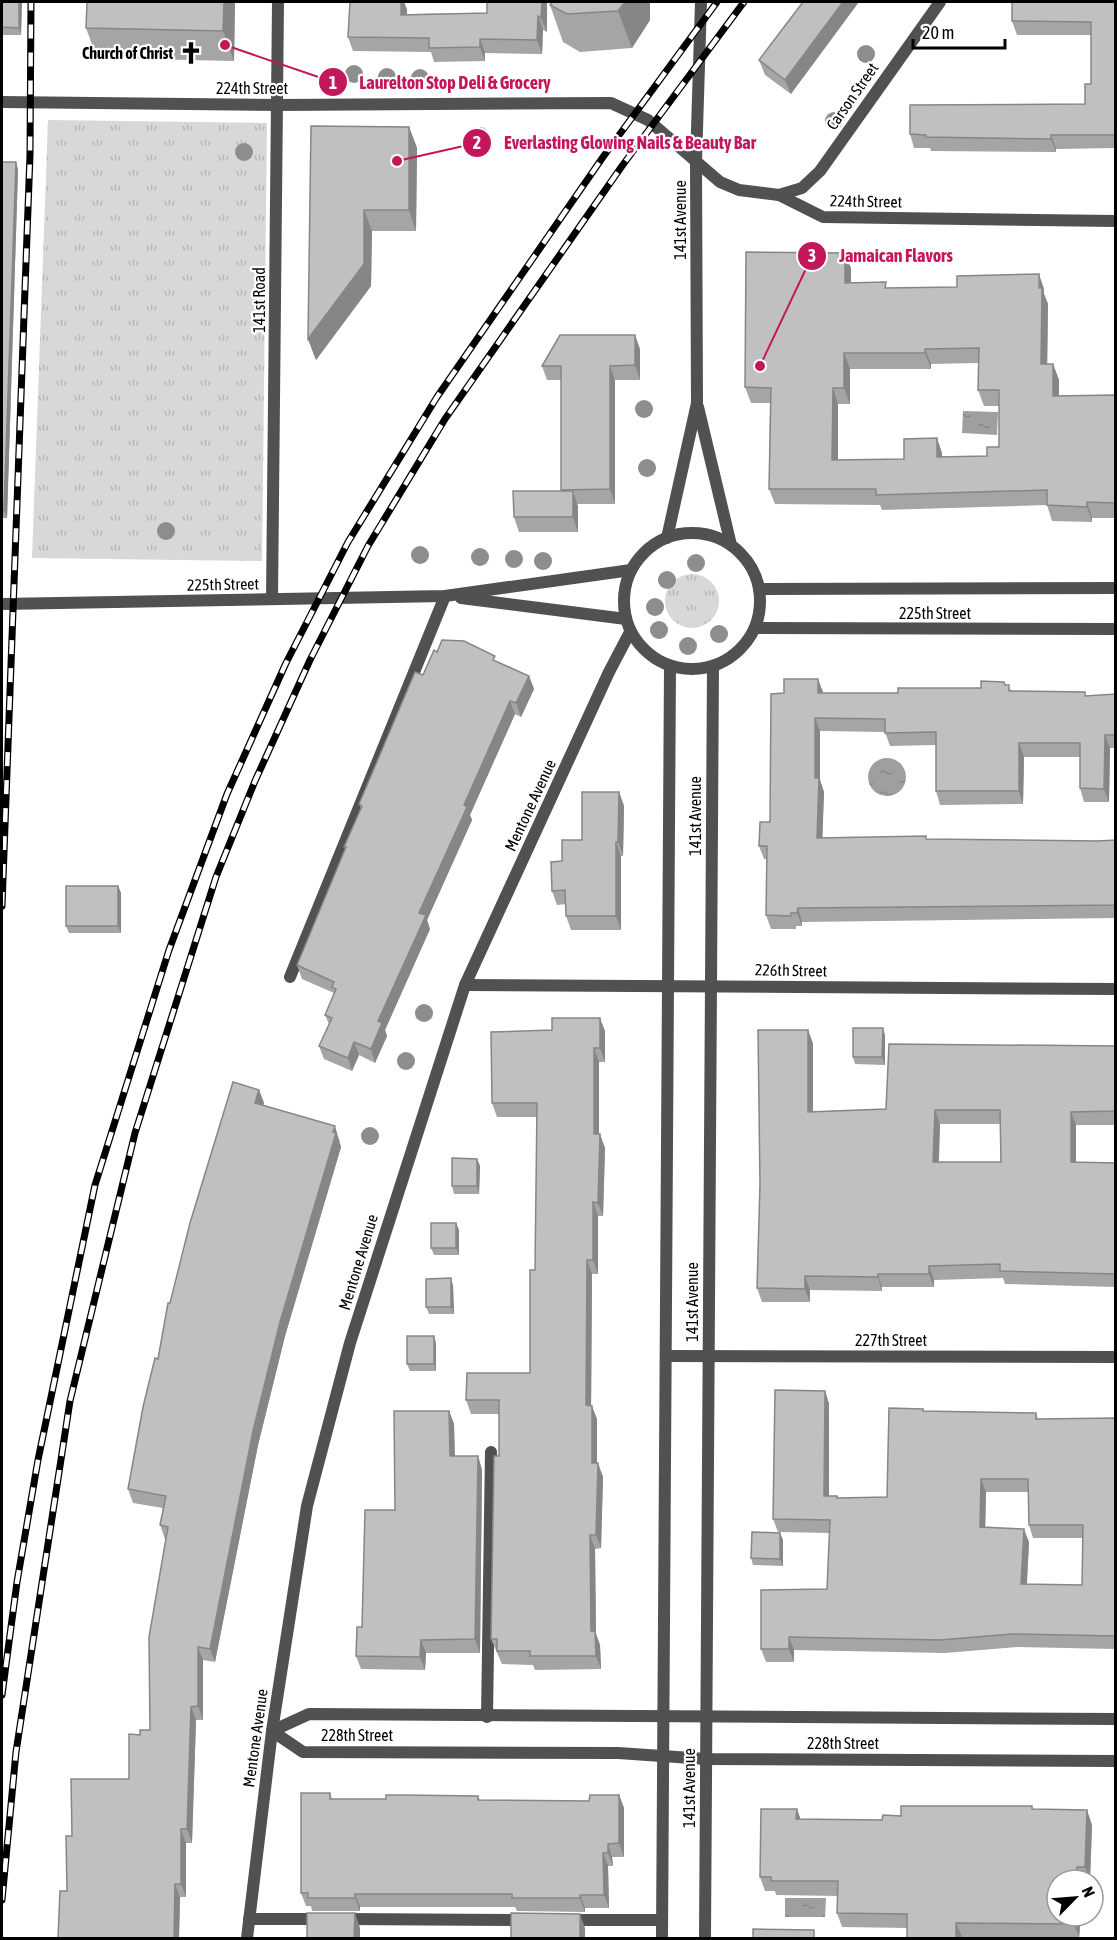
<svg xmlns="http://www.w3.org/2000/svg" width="1117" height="1940" viewBox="0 0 1117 1940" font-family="'Asap Condensed',sans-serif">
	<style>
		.grass { fill: url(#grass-tufts) }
		.water { fill: url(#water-ripples) }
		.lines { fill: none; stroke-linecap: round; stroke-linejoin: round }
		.service { stroke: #515151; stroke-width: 12 }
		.minor { stroke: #515151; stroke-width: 12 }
		.tertiary { stroke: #515151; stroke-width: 12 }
		.rail-casing { stroke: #000; stroke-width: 7 }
		.rail { stroke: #fff; stroke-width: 4.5; stroke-dasharray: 14; stroke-linecap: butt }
		.tree { fill: #8d8d8d }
		.wall { fill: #a5a5a5; fill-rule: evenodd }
		.shaded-wall { fill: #868686 }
		.building { fill: #c0c0c0; stroke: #868686; stroke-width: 1.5; fill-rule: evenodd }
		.labels { text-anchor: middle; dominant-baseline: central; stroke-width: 4.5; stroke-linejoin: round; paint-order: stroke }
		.poi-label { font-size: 16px; font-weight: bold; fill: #000; stroke: #fff; text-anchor: end }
		.street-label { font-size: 16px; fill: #000; stroke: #fff }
		.leader { fill: none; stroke: #c2185b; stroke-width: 2 }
		.callout-dot { fill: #c2185b; stroke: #fff; stroke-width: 2 }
		.mark-label { font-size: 18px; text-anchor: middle; font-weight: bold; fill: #fff }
		.callout-label { font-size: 18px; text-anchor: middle; font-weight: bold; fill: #c2185b; stroke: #fff; stroke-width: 4.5; stroke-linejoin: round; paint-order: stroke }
	</style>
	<defs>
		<pattern id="grass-tufts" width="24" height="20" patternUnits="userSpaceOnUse" patternTransform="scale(1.5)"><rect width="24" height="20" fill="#d8d8d8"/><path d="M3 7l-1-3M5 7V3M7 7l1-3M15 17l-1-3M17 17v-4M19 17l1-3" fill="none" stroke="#b8b8b8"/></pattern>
		<pattern id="water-ripples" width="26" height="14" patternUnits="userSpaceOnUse" patternTransform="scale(1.5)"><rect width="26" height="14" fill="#9f9f9f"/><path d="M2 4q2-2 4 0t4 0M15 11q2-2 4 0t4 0" fill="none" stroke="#878787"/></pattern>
	</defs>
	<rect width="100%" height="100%" fill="#fff"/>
	<g class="grass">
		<path d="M48,120l219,3 -5,438 -230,-3z"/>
		<circle cx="692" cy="601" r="27"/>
	</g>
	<g class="water">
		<path d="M963,411l35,1 -1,23 -35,-2z"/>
		<circle cx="887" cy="777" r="19"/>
		<path d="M785,1898h41l-1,19h-40z"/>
	</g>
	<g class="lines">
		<g class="service">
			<path d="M290,977l155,-381"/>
			<path d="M487,1717l4,-265"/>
			<path d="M249,1919h73"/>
			<path d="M342,1919l184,1"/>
			<path d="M567,1920h95"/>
		</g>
		<g class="minor">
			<path d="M2,102l275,3 334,-2 37,17 72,62 19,8 40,5 44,22 293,4"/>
			<path d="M779,195l23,-7 18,-17 120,-169"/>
			<path d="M698,407l33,138"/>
			<circle cx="692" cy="601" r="68"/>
			<path d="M667,538l30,-135 -1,-242 5,-159"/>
			<path d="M759,589l357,-1"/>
			<path d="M272,599l6,-597"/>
			<path d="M755,628l361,1"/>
			<path d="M465,985l651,4"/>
			<path d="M666,1356l450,1"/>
			<path d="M272,1731l31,21 315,1 88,6 410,2"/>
			<path d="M272,1731l37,-17 807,5"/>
			<path d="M247,1938l25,-207 35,-225 43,-163 115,-358 144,-313 21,-40"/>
			<path d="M662,1938l8,-1271"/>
			<path d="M705,1938l8,-1272"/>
		</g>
		<g class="tertiary">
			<path d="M461,598l165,21"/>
			<path d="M2,604l443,-8 186,-26"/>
		</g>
		<g class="rail-casing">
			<g id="rail">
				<path d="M2,906l28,-751 1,-153"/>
				<path d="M2,1695l15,-113 21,-122 57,-275 74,-235 58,-156 59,-131 62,-121 89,-145 166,-240 114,-155"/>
				<path d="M2,1900l14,-148 54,-351 65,-268 81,-256 39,-96 55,-121 58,-114 77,-127 177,-253 122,-164"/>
			</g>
		</g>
		<use href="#rail" class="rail"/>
	</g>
	<g class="tree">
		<circle cx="866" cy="54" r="9"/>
		<circle cx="354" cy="74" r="9"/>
		<circle cx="387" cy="77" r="9"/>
		<circle cx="420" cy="78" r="9"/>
		<circle cx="834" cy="121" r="9"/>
		<circle cx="480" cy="136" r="9"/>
		<circle cx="244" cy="152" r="9"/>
		<circle cx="644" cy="409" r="9"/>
		<circle cx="647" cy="468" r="9"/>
		<circle cx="166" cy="531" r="9"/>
		<circle cx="420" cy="555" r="9"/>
		<circle cx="480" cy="557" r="9"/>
		<circle cx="514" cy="559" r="9"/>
		<circle cx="543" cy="561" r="9"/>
		<circle cx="696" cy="563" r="9"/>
		<circle cx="667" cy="580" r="9"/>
		<circle cx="655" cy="607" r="9"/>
		<circle cx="659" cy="630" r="9"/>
		<circle cx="719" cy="634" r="9"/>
		<circle cx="688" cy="646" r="9"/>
		<circle cx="424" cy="1013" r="9"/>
		<circle cx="406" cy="1061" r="9"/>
		<circle cx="370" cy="1136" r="9"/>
	</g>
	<g class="wall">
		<path d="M2,2h20l-1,33h-19z"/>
		<path d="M87,2h148l-1,59 -137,-3 -11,-30z"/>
		<path d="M547,2v30l-4,-2 -1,24 -57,-1v8l-51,1 -3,-10 -78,-1 -5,-14 59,-28v5l80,-1z"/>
		<path d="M552,2h98v18l-18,28 -52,4 -17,-10 -13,-37z"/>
		<path d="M803,2l-12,92 -26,-19 -6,-15z"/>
		<path d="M1116,2v146l-60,1v3l-125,-1 -1,-3h-16l-4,-14 175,-30 6,-20v-49h-74l-5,-14z"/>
		<path d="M311,126l98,1 8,21 -1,83h-44l-1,55 -55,74 -8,-21z"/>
		<path d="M2,162h14l2,8 -11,348h-5z"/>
		<path d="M851,268v15l37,5 156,1v5l4,10 -1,60h6l6,16v16l57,-1v123h-24v4l-40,-1 -5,-16 -165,5 -2,-5 -105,-1 -6,-15 1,-86h-19l-6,-16zM978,363v27l6,16h15v41l-12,9 -45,1v-4l-38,6 -66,1v-56h12v-35h81v-5z"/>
		<path d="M640,349v31h-25v124h-38l1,28h-59l-5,-15 48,-26 -1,-111h-14l-5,-14z"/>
		<path d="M437,652l59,9 33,15 5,13 -13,28 -6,-3 -45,101 2,5 -45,100 3,9 -45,101 2,6 -12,27 -16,-8 -7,16 -28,-12 -5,-13 10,-22 -4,-9 9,-22 -32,-14 -5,-14 49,-115 -2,-3 17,-38 -2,-5 64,-129z"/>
		<path d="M1006,685l6,6 74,5 30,-2v54h-6l-1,54h-25l-4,-14v-31h-56l-1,47 -83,1 -4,-14v-46l-46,1 -5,-14 -65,-1v49l4,12 -2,46 275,3 19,-1v78l-314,4v4h-6v3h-25l-5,-14 1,-56h-3l-5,-13 64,-153h75l83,-5z"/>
		<path d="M619,792l5,14 -1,50h-2v74h-50l-5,-14v-12l-9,1 -5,-14 30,-51z"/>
		<path d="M118,886l3,7v40h-52l-3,-7z"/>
		<path d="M808,1030l5,14v68l73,-3 230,-63v79h-40v37l40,1v124l-111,-3 -2,-6 -69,2v7h-52v4l-72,-1v12h-48l-5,-14zM940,1124h60l1,38h-62z"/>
		<path d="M605,1031v31h-6v72l6,14 -2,68h-5v58h-6l-1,132 6,13v44l6,14 -2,71 -6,1 1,85 4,11 1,24 -66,1 -2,-5 -31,-1 -11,-25 8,-183v-42h-28l-5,-14 64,-27 5,-103 2,-153h-40l-5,-14z"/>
		<path d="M885,1035v30l-30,-1 -2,-7z"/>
		<path d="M259,1090l5,13 -1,2 77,35 -1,2 2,5 -56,189 -27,109 -43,217 -12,-2v60h-7l-4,123h-6v54h-6l-1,41h-121l9,-47 5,-55 57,-57 11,-44 10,-5 16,-191h-1l-5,-14 3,-17 -30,-5 -5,-14 42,-186z"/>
		<path d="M477,1159l3,7 -1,28h-25l-2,-8z"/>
		<path d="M456,1223l3,7v25h-25l-3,-7z"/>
		<path d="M451,1278l2,8 1,28h-25l-3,-7z"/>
		<path d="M436,1343v28h-26l-3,-7z"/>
		<path d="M825,1391l4,13v92h8l1,2 49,-1 36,-88 1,2 112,2 2,6 78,-1v231l-99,-2 -72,6 -151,-3v12h-28l-5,-13 66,-60 3,-56 -52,-1 -5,-13zM986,1492h42l1,33 4,13h50l-1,47 -55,-1 2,-42 -44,-15z"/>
		<path d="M449,1411l5,13 1,32h23l4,14 -2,183h-54l-1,17 -64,-1 -5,-13 6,-29 33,-117z"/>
		<path d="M780,1533l3,7v26l-30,-1 -2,-7z"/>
		<path d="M330,1793l2,6h54l92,-3 2,4 109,1 30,-6 5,13v49h-12l1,9h-5l1,42h-24v4l-68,-1 -2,-4h-155v4h-48l-1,-5h-5l-5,-13z"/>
		<path d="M1032,1806l1,3 59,16 -2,55h-33v36h24l-2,22 -117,-1 -55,-9 -65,-1 -5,-14v-17l-61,-1 -1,-4h-10l-5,-14 40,-58 82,1 19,-4z"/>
	</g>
	<g class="shaded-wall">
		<path d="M19,2h3l-1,33 -2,-7z"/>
		<path d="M224,2h11l-1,59 -11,-30z"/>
		<path d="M401,2h3l3,7 -1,20 -5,-14z"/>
		<path d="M542,2h5v30l-6,-14z"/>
		<path d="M625,2h25v18l-18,28 -14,-37z"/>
		<path d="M843,2h16l-68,92 -6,-14z"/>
		<path d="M538,16l5,14 -1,24 -5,-14z"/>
		<path d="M480,39l5,14v8l-5,-14z"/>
		<path d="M409,127l8,21 -1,83 -7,-21z"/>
		<path d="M1051,135l5,14v3l-5,-13z"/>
		<path d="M16,162l2,8 -11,348 -3,-8z"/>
		<path d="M364,210l8,21 -1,55 -55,74 -8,-21z"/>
		<path d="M845,253l6,15v30l-6,-15z"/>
		<path d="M1039,274l5,15v5l4,10 -1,76 -6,-16z"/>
		<path d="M635,335l5,14v31l-5,-15z"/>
		<path d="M925,349l6,15v5l-6,-16z"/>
		<path d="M844,353l6,16v35l-6,-16z"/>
		<path d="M1053,364l6,16v32l-6,-16z"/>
		<path d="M610,366l5,14v124l-5,-15z"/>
		<path d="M833,388l5,16v71l-6,-15z"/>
		<path d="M937,438l5,15v20l-5,-16z"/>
		<path d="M573,491l5,15v26l-5,-15z"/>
		<path d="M1087,502l5,16v4l-5,-15z"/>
		<path d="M529,676l5,13 -13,28 -5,-14z"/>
		<path d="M818,679l5,13v14l-5,-13z"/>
		<path d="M510,701l5,13 -45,101 2,5 -45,100 3,9 -45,101 2,6 -12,27 -4,-14 7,-28 41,-108 45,-108z"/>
		<path d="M815,718l5,13v49l4,12 -2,59 -5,-13 -2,-60z"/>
		<path d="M1105,735l5,13 -1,54 -5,-13z"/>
		<path d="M1019,743l5,14 -1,47 -4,-13z"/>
		<path d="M619,792l5,14 -1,50 -5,-14z"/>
		<path d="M616,842l5,14v74l-5,-14z"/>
		<path d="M118,886l3,7v40l-3,-7z"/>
		<path d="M798,908l4,14v4l-5,-13z"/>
		<path d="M600,1018l5,13v31l-5,-14z"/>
		<path d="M883,1028l2,7v30l-3,-8z"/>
		<path d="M808,1030l5,14v81l-5,-13z"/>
		<path d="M354,1042l5,13 -7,16 -4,-13z"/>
		<path d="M594,1048l5,14v86l-5,-14z"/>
		<path d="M259,1090l5,13 -4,13 -5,-13z"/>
		<path d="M935,1110l5,14 -2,51 -5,-13z"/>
		<path d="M1071,1112l5,13v50l-5,-13z"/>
		<path d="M335,1126l6,21 -56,189 -27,109 -43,217 -5,-13 43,-218 27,-109z"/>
		<path d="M600,1134l5,14 -2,68 -5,-13z"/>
		<path d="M477,1159l3,7 -1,28 -2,-8z"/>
		<path d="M593,1202l5,14v58l-5,-14z"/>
		<path d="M456,1223l3,7v25l-3,-7z"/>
		<path d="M587,1260l5,14 -1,145 -5,-14z"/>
		<path d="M929,1266l5,14v7l-5,-13z"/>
		<path d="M878,1274l4,13v4l-4,-14z"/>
		<path d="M805,1276l5,14v12l-5,-13z"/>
		<path d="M451,1278l2,8 1,28 -3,-7z"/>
		<path d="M434,1336l2,7v28l-2,-7z"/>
		<path d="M825,1391l4,13v105l-5,-13z"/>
		<path d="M592,1406l5,13v58l-5,-14z"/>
		<path d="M449,1411l5,13 1,45 -5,-13z"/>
		<path d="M478,1456l4,14 -2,183 -5,-14z"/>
		<path d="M598,1463l5,14 -2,71 -5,-13z"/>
		<path d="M981,1479l5,13 -1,48 -5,-13z"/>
		<path d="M1024,1529l5,13 -3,55 -5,-13z"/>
		<path d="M780,1533l3,7v26l-3,-7z"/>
		<path d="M590,1535l5,14 1,85 4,11 1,24 -5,-13 -5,-25z"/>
		<path d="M789,1637l5,13v12l-5,-13z"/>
		<path d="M421,1640l5,13 -1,17 -5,-13z"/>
		<path d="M198,1647l5,13v60l-5,-14z"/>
		<path d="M191,1707l5,13 -4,123 -5,-14z"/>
		<path d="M619,1795l5,13v49l-5,-14z"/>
		<path d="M797,1809l5,14 -6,-4z"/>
		<path d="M1087,1810l5,15 -2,55 -5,-13z"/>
		<path d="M181,1829l5,14v54l-5,-13z"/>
		<path d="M608,1844l4,13 1,9 -5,-13z"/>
		<path d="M603,1853l5,13 1,42 -5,-13z"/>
		<path d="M1077,1867l5,13h-6z"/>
		<path d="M175,1884l5,13 -1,41h-5z"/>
		<path d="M355,1894l5,13v4l-5,-13z"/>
		<path d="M580,1895l5,13v4l-5,-14z"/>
		<path d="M355,1913l5,15v10h-6z"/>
		<path d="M580,1914l5,14v10h-5z"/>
		<path d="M1075,1916h6l-2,22 -5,-14z"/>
		<path d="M956,1923l6,14v1h-6z"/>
	</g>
	<g class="building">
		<path d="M2,2h17v26l-17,-1z"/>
		<path d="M87,2h137l-1,29 -137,-3z"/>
		<path d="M350,2h51v13l86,-2v-11h55l-1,16 -3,-2 -1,24 -57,-1v8l-51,1v-10l-81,-1z"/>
		<path d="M552,2h73l-7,9 -51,3 -17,-9z"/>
		<path d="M803,2h40l-58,78 -26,-20z"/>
		<path d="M1012,2h104v133h-65v4l-125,-2v-2l-16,-1v-29l175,-1v-20h6v-62l-79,-1z"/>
		<path d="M311,126l98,1v83h-45v54l-56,75z"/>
		<path d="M2,162h14l-12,348h-2z"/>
		<path d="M746,252l99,1v30l41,-1 -1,6 72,-1v-11l82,-2v14h3l-1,76h12v32l63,-1v108l-29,-1v5l-40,-2v-15l-171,5v-6h-107l2,-101 -26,-1zM979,348l-1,42h21v57h-12v9l-50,1v-19l-33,1v20l-72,1 1,-72h11v-35h81v-4z"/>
		<path d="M560,335h75v30l-25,1v123l-49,1v-124h-19z"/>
		<path d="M513,491h60v26h-59z"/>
		<path d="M442,640l22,1 31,15 -2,4 36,16 -13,27 -6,-2 -46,104 3,2 -48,106 7,2 -48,106 4,2 -11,26 -17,-7 -6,16 -29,-12 13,-28 -7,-3 11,-26 -4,-2 2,-5 -37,-17 49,-118h-2l18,-41 -3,-2 56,-132 8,3 11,-25 3,2z"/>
		<path d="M784,679h34v14h80v-5h83v-7l23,1 1,3h4v6l76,1v4l31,-2v41h-11l-1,54 -24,-1v-45h-61v48h-83v-59l-51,1v-14l-70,-1v60h4l-2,60 109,-2v3l171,2 19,-1v65l-318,3 -1,5h-6v3l-25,-1 1,-69h-8l1,-24h10l1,-128 13,-1z"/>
		<path d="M582,792h37l-1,50h-2v74h-50l-1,-26 -13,1 -1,-29 11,-1v-21h20z"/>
		<rect x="66" y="886" width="52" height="40"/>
		<path d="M552,1018h48v30h-6v86h6l-2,69 -5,-1v58h-6l-1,145 6,1v57h6l-2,72h-6l1,96h4l1,25h-66v-5h-33v-12h-6l3,-183h5v-56h-33l1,-27h63v-103h5l2,-167h-45l-1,-71 61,-2z"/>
		<path d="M853,1028h30l-1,29h-29z"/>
		<path d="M758,1030h50v82l78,-3 3,-65 227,2v65l-45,1v50l45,1v111l-116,-3v-7l-71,2v8h-51v3l-73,-1v13l-48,-1 3,-104zM935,1110h65l1,52h-68z"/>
		<path d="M233,1082l26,8 -4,13 80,23 -2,6 3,1 -56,189 -27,109 -43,218 -12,-2v59l-7,1 -4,122h-6v55h-6l-1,54h-116l2,-47h7l-1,-55h6l-1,-57h58v-45l11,1v-5h10l-1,-93 19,-110 -8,-2 6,-29 -38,-7 15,-82 12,-49 3,1 10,-56h2l20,-80z"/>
		<path d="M452,1158l25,1v27h-25z"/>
		<rect x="431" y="1223" width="25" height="25"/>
		<path d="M451,1278v29h-25v-28z"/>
		<rect x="407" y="1336" width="27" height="28"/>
		<path d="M775,1390l50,1 -1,105h13v2l50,-1 2,-89 34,1v2l113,2v6l80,-1v218l-104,-2 -72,6 -151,-3v12h-28v-59l66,-1 3,-69 -57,-1zM981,1479h47l1,46h54l-1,60 -61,-1 3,-55 -44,-2z"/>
		<path d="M394,1411h55l1,45h28l-3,183 -54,1 -1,17 -64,-1 1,-29h5l3,-117h30z"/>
		<path d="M752,1532l28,1v26l-29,-1z"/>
		<path d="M301,1793h29v6h56v-4h15l77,1v4l111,1 1,-6h29v48l-11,1v9h-5l1,42h-24v3h-68v-4h-157v4h-47v-5h-7z"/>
		<path d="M901,1806h131v3l55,1 -2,57h-8l-1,13h-19v36h18l-1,8 -118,-1v15h-49v-24l-70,-1 1,-32h-67v-4h-11l1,-68h36l-1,10 86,1 1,-5 18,1z"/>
		<path d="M307,1913h48l-1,25h-47z"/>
		<path d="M511,1913l69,1v24h-69z"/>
		<path d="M753,1929l61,1v8h-61z"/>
	</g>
	<defs>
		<g id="church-bare" transform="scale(1.8)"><path d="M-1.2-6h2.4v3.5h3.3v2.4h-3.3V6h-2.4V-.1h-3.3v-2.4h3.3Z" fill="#000" stroke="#fff" stroke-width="2.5" paint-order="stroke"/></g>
	</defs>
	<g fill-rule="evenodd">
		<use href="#church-bare" x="191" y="53"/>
	</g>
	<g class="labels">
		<g class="poi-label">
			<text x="173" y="53">Church of Christ</text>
		</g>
		<g class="street-label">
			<text x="252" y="88">224th Street</text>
			<text transform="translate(852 96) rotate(-55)">Carson Street</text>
			<text transform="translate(866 201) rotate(1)">224th Street</text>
			<text transform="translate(680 220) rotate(-90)">141st Avenue</text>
			<text transform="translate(259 300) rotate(-90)">141st Road</text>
			<text transform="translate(223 584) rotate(-1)">225th Street</text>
			<text x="935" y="613">225th Street</text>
			<text transform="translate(530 805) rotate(-65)">Mentone Avenue</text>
			<text transform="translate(695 816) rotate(-90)">141st Avenue</text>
			<text transform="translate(791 970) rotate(1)">226th Street</text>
			<text transform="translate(358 1262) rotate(-73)">Mentone Avenue</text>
			<text transform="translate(692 1302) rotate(-90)">141st Avenue</text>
			<text x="891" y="1340">227th Street</text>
			<text x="357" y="1735">228th Street</text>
			<text transform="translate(255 1738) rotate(-82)">Mentone Avenue</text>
			<text x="843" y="1743">228th Street</text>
			<text transform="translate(689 1788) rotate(-90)">141st Avenue</text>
		</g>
	</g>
	<path class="leader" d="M225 45L333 82M397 161L477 143M760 366L812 256"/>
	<g class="callout-dot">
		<circle cx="225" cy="45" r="6"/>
		<circle cx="397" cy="161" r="6"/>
		<circle cx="760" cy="366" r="6"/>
		<circle cx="333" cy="82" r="15"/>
		<circle cx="477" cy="143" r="15"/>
		<circle cx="812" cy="256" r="15"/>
	</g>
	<g class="mark-label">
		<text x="333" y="89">1</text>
		<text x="477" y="149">2</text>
		<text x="812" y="262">3</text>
	</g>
	<g class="callout-label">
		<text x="455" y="89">Laurelton Stop Deli &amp; Grocery</text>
		<text x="630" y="149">Everlasting Glowing Nails &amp; Beauty Bar</text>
		<text x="896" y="262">Jamaican Flavors</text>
	</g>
	<rect width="1117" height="1940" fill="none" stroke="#000000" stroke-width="6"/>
	<g transform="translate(1075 1898) rotate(65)"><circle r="28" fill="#ffffff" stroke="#999999" stroke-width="1.5"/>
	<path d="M0-4.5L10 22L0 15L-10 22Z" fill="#000000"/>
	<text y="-9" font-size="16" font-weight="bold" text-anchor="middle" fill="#000000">N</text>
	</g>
	<path d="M913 39v9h92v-9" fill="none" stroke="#000000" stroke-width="3"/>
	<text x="922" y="39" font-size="18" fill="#000000" stroke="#ffffff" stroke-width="4.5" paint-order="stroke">20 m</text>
</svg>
